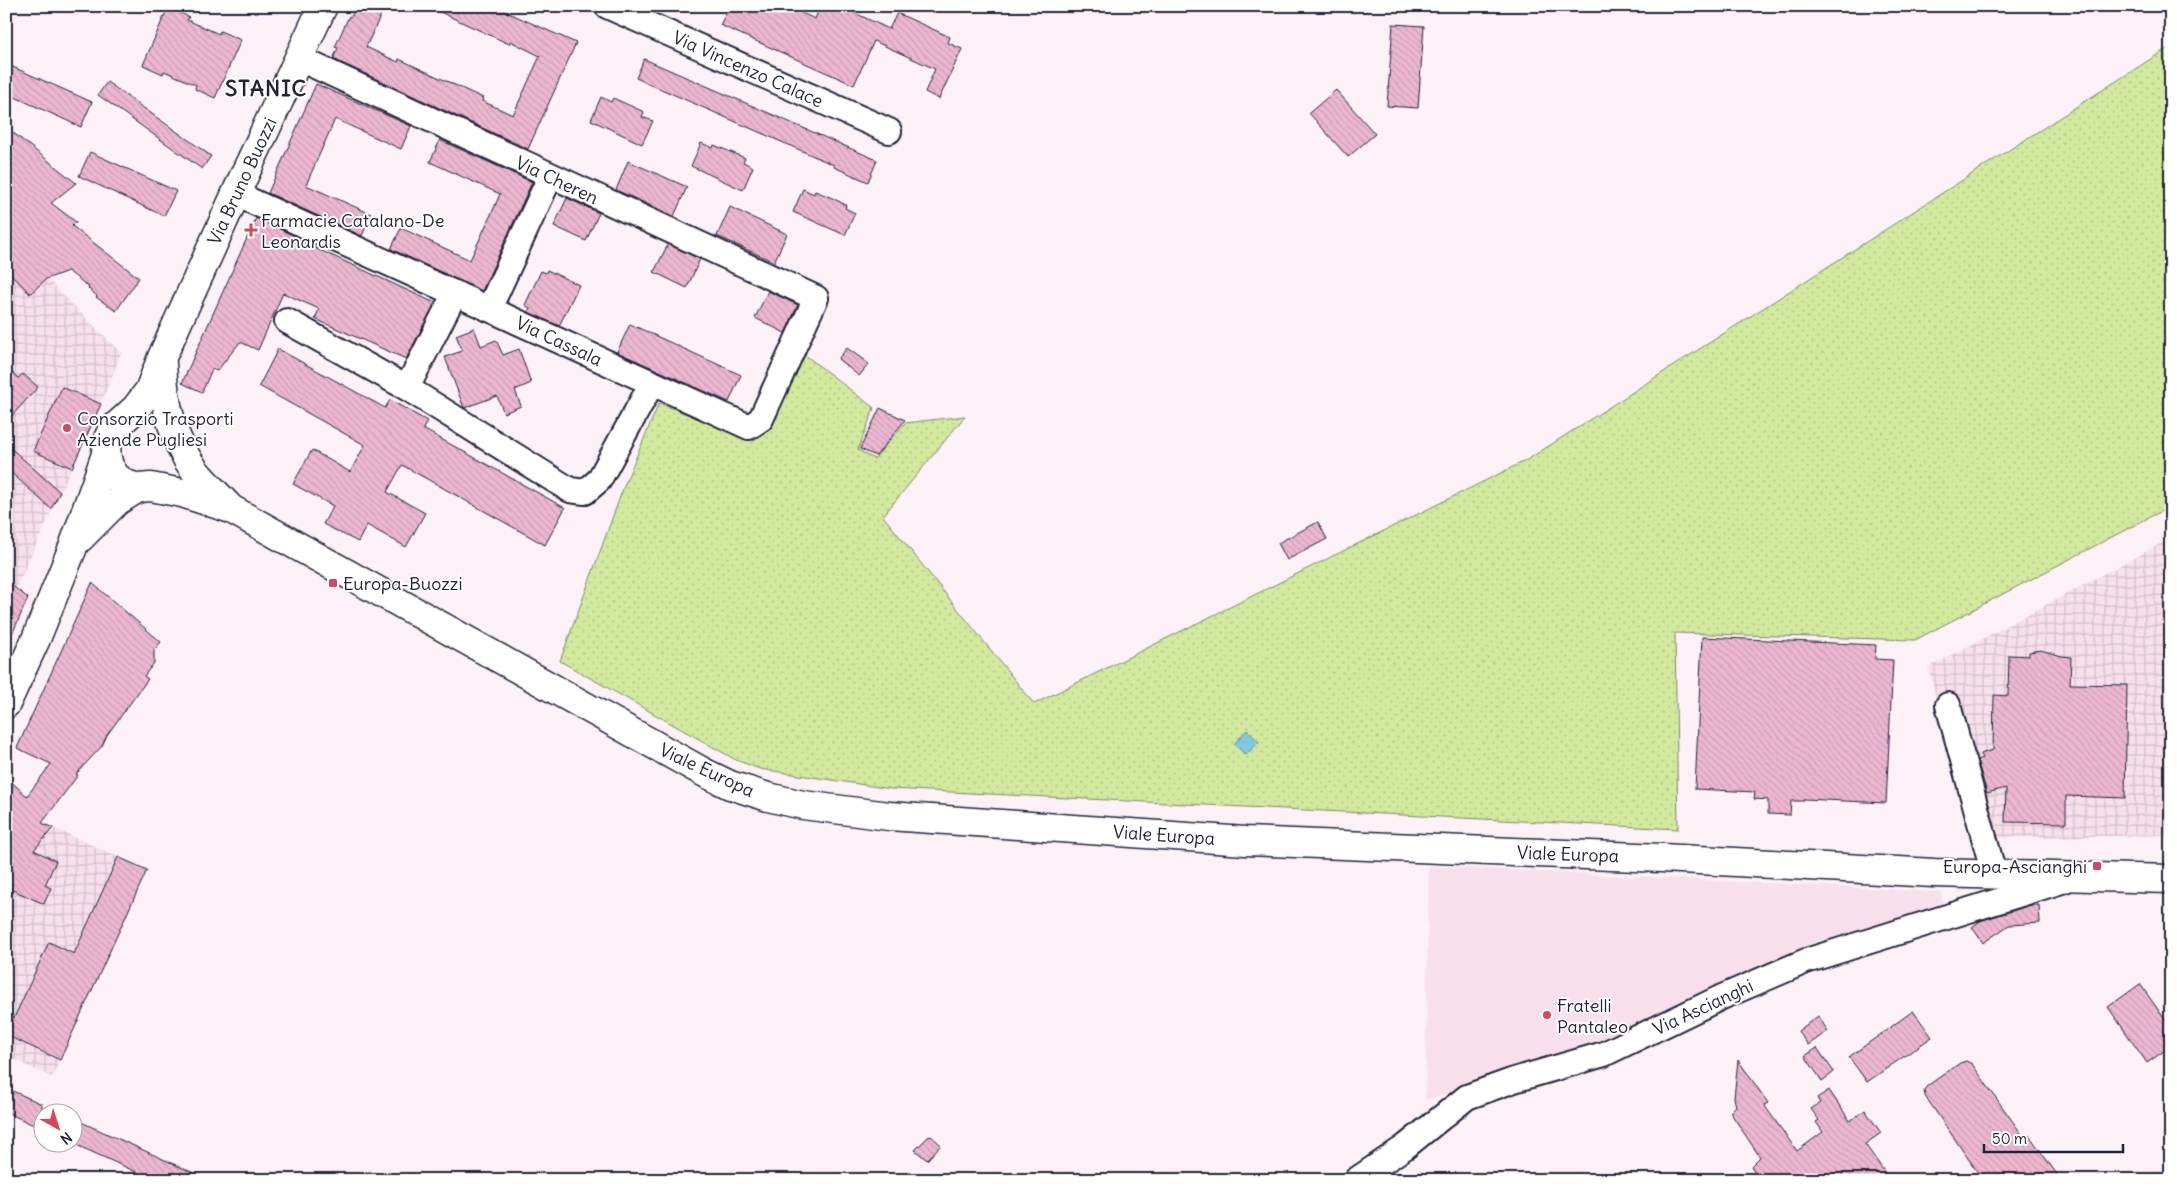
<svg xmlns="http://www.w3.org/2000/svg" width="2177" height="1186" viewBox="0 0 2177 1186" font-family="Delius,sans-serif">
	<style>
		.built { fill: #f7e0eb }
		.industrial { fill: url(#industrial-grid) }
		.grass { fill: url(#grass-dots); stroke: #7a866c }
		.water { fill: url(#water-ripples); stroke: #5a869f }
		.building { fill: url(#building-back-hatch); stroke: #22223b }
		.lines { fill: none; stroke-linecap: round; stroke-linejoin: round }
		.minor-casing { stroke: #22223b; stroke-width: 28 }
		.major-casing { stroke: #22223b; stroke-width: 31 }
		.minor { stroke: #fff; stroke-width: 24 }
		.major { stroke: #fff; stroke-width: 28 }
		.poi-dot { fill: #d1495b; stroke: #fff; stroke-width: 2 }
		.labels { text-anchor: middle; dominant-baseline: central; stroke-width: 4; stroke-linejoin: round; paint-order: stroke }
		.street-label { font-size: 18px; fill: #22223b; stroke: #fff }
		.poi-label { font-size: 18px; fill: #22223b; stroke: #fff; text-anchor: start }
		.district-label { font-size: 22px; font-weight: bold; letter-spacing: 1px; fill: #22223b; stroke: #fff }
	</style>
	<defs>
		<pattern id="industrial-grid" width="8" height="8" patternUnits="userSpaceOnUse" patternTransform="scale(1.25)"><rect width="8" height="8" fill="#f7e0eb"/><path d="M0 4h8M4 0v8" fill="none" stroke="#d3c0ca"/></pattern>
		<pattern id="grass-dots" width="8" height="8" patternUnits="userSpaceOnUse" patternTransform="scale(1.25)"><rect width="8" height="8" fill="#d2e99e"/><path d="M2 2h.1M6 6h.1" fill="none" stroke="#b4c889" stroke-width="1.8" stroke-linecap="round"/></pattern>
		<pattern id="water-ripples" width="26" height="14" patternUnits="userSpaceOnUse" patternTransform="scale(1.25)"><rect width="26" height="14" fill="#80c9e1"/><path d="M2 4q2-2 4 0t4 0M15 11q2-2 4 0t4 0" fill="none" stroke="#6eacc2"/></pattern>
		<pattern id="building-back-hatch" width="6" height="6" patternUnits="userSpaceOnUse" patternTransform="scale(1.25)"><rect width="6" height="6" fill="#edb7d0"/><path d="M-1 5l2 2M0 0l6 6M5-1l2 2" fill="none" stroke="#cb9db4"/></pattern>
	</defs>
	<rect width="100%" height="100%" fill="#fbf1f6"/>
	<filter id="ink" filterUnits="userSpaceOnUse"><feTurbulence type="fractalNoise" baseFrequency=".02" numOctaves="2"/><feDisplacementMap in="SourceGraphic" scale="10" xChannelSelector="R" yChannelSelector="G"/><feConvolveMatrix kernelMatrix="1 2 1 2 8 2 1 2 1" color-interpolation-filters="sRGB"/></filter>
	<g filter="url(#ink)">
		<path class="built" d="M1429,866l512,26 2,17 -343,139 -175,52z"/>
		<g class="industrial">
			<path d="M6,238l115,115 -20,51 -95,206z"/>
			<path d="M2171,538v297l-195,3 -48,-170z"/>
			<path d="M6,804l26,32 11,-13 104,47 -95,207 -46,-21z"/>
		</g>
		<path class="grass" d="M2171,46v460l-256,134 -240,-7 3,196 -787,-40 -131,-20 -24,-9 -176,-99 64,-175 35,-83 96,38 50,-86 69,53 -16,42 16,9 31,-36 60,-7 -82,100 151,188 493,-244z"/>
		<path class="water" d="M1247,730l12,12 -13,13 -12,-11z"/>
		<g class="building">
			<path d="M356,6h29l-19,41 32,15 1,-3 73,34 11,5 -1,3 31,14 27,-59 -30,-15 -1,3 -82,-38h66l83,37 -48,106 -195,-90 5,-11 -3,-1 14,-31 2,1z"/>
			<path d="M730,6h56l29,13 5,-13h20l49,23 8,-16 53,24 -2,6 14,6 -23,50 -14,-7 10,-23 -61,-28 -20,44 -134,-60z"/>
			<path d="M168,7l21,10 -2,3 32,14 1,-3 21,9 -26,58 -20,-9 1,-4 -32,-14 -1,3 -20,-9z"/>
			<path d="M1393,24l31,2 -6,82 -31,-2z"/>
			<path d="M644,59l233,101 -9,22 -34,-15v-2l-198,-87z"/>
			<path d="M6,64l86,38 -11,25 -75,-34z"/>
			<path d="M107,82l104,74 -9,13 -104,-74z"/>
			<path d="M316,84l95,42 -10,23 -66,-30 -29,66 65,29 -9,22 -94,-43z"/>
			<path d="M1336,90l39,44 -27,23 -39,-44z"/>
			<path d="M601,97l10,5 2,-4 31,14 -2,5 11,4 -11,23 -51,-24z"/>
			<path d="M6,127l70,56 -25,20 25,19 -4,4 67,52 -23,33 -20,-14 1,-1 -9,-8 1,-1 -21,-16 -22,8 -16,15 -24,-25z"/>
			<path d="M440,140l92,42 -50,109 -91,-42 10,-21 69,32 24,-52 6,-14 -70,-32z"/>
			<path d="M701,143l12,5 1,-3 31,13 -2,4 10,5 -10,23 -52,-24z"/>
			<path d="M90,152l86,39 -12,25 -85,-40z"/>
			<path d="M628,161l59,26 -13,29 -58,-26z"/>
			<path d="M803,189l11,5 1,-3 15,6 16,8 -1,3 10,5 -10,22 -52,-23z"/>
			<path d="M567,198l32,15 -13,28 -32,-15z"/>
			<path d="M730,207l57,27 -13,28 -57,-26z"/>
			<path d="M256,218l43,20 -1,2 137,63 -29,56 -91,-40 4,-10 -36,-16 -25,57 -18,-8 -23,29 -5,-2 -10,23 -20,-9z"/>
			<path d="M668,244l32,15 -13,29 -33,-16z"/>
			<path d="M547,270l32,15 -20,41 -31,-14 2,-4 -5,-3 16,-34 5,2z"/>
			<path d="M768,291l30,14 -13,28 -30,-15z"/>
			<path d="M630,324l111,51 -12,27 -112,-50z"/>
			<path d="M474,328l7,18 15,-6 7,15 16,-6 12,34 -16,7 6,16 -17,7 -7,-17 -33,12 -19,-51 17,-6 -6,-16z"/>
			<path d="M847,348l22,16 -10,12 -21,-17z"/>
			<path d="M278,349l107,59 5,-8 37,21 -4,8 142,79 -20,37 -143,-80 -15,27 38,21 -19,34 -39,-22 -9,17 -35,-18 10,-18 -40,-22 19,-34 38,22 15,-27 -106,-59z"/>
			<path d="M6,367l12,11 5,-4 15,13 -32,35z"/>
			<path d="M62,387l39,17 -29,64 -39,-17z"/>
			<path d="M880,408l25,12 -29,36 -16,-7z"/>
			<path d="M6,444l54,48 -9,17 -45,-41z"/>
			<path d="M1318,522l9,17 -40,21 -9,-17z"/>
			<path d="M6,581l22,17 -22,50z"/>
			<path d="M92,583l69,59 -7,8v13l-10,13 4,3 -41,56 -5,11 -26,28 2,1 -36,48 11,5 -19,22 22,11 -11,24 6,3 -7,16 -38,-17v-110l21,19 24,-32 -34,-16z"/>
			<path d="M1702,637l174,8 -1,14 18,1 -7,143 -82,-4v2h-13l-1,14 -22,-1v-14l-14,-1 1,-7 -60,-3z"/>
			<path d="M2040,650l22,6 9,1 -1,27 57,1 -2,113 -59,-2v27l-61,-1 1,-34 -19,5 -10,-33 5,-2 -2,-4 13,-4 1,-55 14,1 1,-41 20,1v-4z"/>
			<path d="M118,857l29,13 -87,190 -54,-25v-20l8,3 35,-76 25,12z"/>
			<path d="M2031,905h8l1,18 -31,2 -26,18 -11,-16 8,-6z"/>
			<path d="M2140,984l31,44v18l-24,17 -39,-56z"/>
			<path d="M1913,1011l19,26 -65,45 -18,-25z"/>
			<path d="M1818,1016l10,15 -20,14 -10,-14z"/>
			<path d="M1817,1048l17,24 -12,9 -17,-25z"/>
			<path d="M1738,1060l30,43 -4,2 33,46 26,-19 -7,-10 3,-2 -8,-11 9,-6 -3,-5 12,-8 21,31 15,-11 16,23 -16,11 25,36h-130l-9,-14 9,-9 -30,-45 6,-6 -2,-8z"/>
			<path d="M1966,1061l6,3 53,75 4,-4 32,45h-78l-58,-84 -1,-6 3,-4 33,-23z"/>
			<path d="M6,1088l36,16v25l-36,-17z"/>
			<path d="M72,1118l49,22 88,40h-55l-82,-37z"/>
			<path d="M930,1135l11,10 -14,15 -12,-10z"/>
		</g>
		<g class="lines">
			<g class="minor-casing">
				<g id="minor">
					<path d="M607,6l282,125"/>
					<path d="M236,194l513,233 12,-8 55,-121 -516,-239"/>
					<path d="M489,309l61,-132"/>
					<path d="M287,321l120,67 163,102 15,2 14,-12 53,-97"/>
					<path d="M407,388l48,-95"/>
					<path d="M1948,705l46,169"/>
					<path d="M1356,1180l49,-33 62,-50 47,-17 90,-26 118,-57 84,-36 259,-81"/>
				</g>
			</g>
			<g class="major-casing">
				<g id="major">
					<path d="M162,364c2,39 10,76 34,108 10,12 22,23 32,34"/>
					<path d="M106,454l3,12 7,11 10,7 12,4 13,-1 31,6 49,16 474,264 25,12 38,12 35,8 86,11 356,25 417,17 272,15 237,6"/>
					<path d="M80,538l37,-37 21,-13"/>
					<path d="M6,704l30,-65 37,-92 24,-67 9,-26 1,-13 5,-11 24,-22 13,-17 13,-34 81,-179 80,-172"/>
				</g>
			</g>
			<use href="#minor" class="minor"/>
			<use href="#major" class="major"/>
		</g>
	</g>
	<g class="poi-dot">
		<path d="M248.5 222.5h5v5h5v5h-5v5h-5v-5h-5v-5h5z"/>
		<circle cx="67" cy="428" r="5"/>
		<rect x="328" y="578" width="10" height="10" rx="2.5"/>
		<rect x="2092" y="861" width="10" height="10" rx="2.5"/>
		<circle cx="1547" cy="1015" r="5"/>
	</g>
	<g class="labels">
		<g class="street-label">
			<text transform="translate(748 69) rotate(24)">Via Vincenzo Calace</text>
			<text transform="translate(557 180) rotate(25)">Via Cheren</text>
			<text transform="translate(242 181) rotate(-65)">Via Bruno Buozzi</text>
			<text transform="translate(559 341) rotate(25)">Via Cassala</text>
			<text transform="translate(707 770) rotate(25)">Viale Europa</text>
			<text transform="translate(1164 835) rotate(4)">Viale Europa</text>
			<text transform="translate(1568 854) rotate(2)">Viale Europa</text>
			<text transform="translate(1703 1007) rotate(-25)">Via Ascianghi</text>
		</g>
		<g class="poi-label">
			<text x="261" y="220">Farmacie Catalano-De<tspan x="261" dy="21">Leonardis</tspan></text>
			<text x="77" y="418">Consorzio Trasporti<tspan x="77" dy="21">Aziende Pugliesi</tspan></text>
			<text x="343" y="583">Europa-Buozzi</text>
			<text x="2087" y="866" text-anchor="end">Europa-Ascianghi</text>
			<text x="1557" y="1005">Fratelli<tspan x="1557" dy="21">Pantaleo</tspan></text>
		</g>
		<g class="district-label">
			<text x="266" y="88">STANIC</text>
		</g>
	</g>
	<rect width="2177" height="1186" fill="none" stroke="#fff" stroke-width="25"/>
	<rect x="12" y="12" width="2152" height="1161" fill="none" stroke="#22223b" stroke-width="2" filter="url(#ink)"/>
	<g transform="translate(58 1128) rotate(141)"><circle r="24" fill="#ffffff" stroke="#a7a7b1"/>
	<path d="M0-4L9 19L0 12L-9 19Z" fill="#d1495b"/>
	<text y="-8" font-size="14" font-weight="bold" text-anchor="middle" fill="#22223b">N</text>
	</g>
	<path d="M1984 1144v8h139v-8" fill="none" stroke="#22223b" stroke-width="2.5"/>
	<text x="1992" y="1144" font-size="15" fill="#22223b" stroke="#ffffff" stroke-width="4" paint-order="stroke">50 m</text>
</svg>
